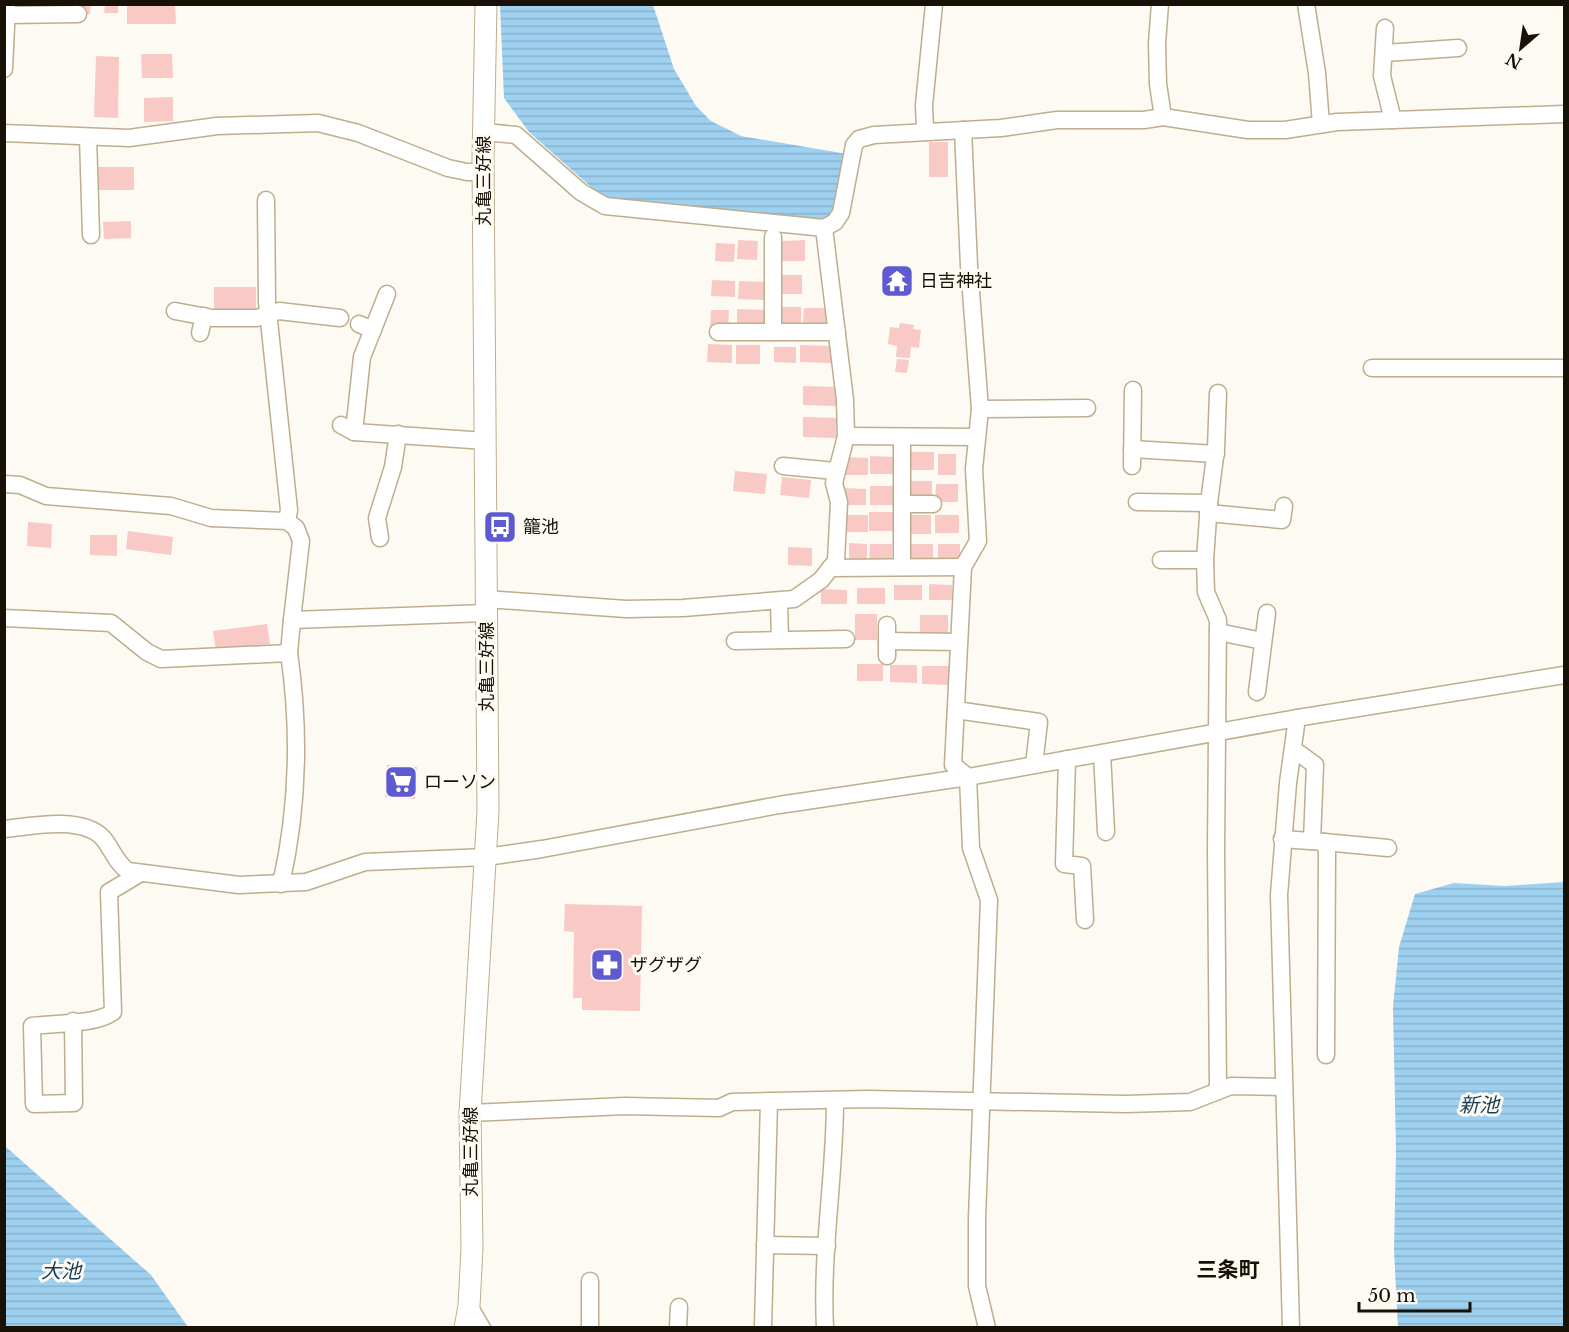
<svg xmlns="http://www.w3.org/2000/svg" width="1569" height="1332" viewBox="0 0 1569 1332" font-family="'Libre Baskerville','Noto Sans JP',serif">
	<style>
		.water { fill: url(#water-rules) }
		.building { fill: #f9c9c5 }
		.lines { fill: none; stroke-linecap: round; stroke-linejoin: round }
		.minor-casing { stroke: #bdae8d; stroke-width: 19 }
		.major-casing { stroke: #bdae8d; stroke-width: 23 }
		.minor { stroke: #fff; stroke-width: 16 }
		.major { stroke: #fff; stroke-width: 21 }
		.labels { text-anchor: middle; dominant-baseline: central; stroke-width: 6; stroke-linejoin: round; paint-order: stroke }
		.street-label { font-size: 18px; fill: #171106; stroke: #fdfaf3 }
		.poi-label { font-size: 18px; fill: #171106; stroke: #fdfaf3; text-anchor: start }
		.water-label { font-size: 20px; font-style: italic; fill: #143c53; stroke: #fdfaf3 }
		.quarter-label { font-size: 21px; font-weight: bold; fill: #171106; stroke: #fdfaf3 }
	</style>
	<defs>
		<pattern id="water-rules" width="6" height="5" patternUnits="userSpaceOnUse" patternTransform="scale(1.5)"><rect width="6" height="5" fill="#9ed0f0"/><path d="M0 2.5h6" fill="none" stroke="#87b2cc"/></pattern>
	</defs>
	<rect width="100%" height="100%" fill="#fdfaf3"/>
	<g class="water">
		<path d="M500,5h153l21,64 22,37 15,15 30,15 106,18 -16,66 -220,-20 -12,-6 -70,-62 -25,-34z"/>
		<path d="M1564,882v445h-166l-4,-77 2,-99 -3,-144 6,-60 16,-53 39,-11 51,3z"/>
		<path d="M5,1146l146,129 37,52h-183z"/>
	</g>
	<g class="building">
		<path d="M71,4h20l-1,10h-8v-7z"/>
		<path d="M105,4h13v9h-14z"/>
		<path d="M127,4h48l1,20h-49z"/>
		<path d="M141,54h31l1,24h-31z"/>
		<path d="M96,56l23,1 -1,61 -24,-1z"/>
		<path d="M173,97v24l-29,1v-24z"/>
		<rect x="929" y="142" width="19" height="35"/>
		<rect x="94" y="167" width="40" height="23"/>
		<path d="M131,221v17l-27,1 -1,-17z"/>
		<path d="M738,240l20,1 -1,19 -20,-1z"/>
		<path d="M805,240v21h-23v-20z"/>
		<path d="M716,243l19,1 -1,18 -19,-1z"/>
		<rect x="779" y="275" width="23" height="19"/>
		<path d="M712,280l23,1v16l-24,-1z"/>
		<path d="M739,281l28,1 -1,18 -28,-1z"/>
		<rect x="214" y="287" width="42" height="22"/>
		<rect x="780" y="307" width="21" height="17"/>
		<path d="M804,308h23v16h-24z"/>
		<path d="M737,309l28,1v16l-28,-1z"/>
		<path d="M711,310h18l-1,19h-18z"/>
		<path d="M900,323l14,2 -1,4 8,1 -2,18 -8,-1 -1,11 -14,-1 1,-11 -9,-2 2,-17 9,1z"/>
		<path d="M708,344l24,1v18l-25,-1z"/>
		<rect x="736" y="345" width="24" height="19"/>
		<path d="M800,345l31,1v17l-31,-1z"/>
		<path d="M774,347h22v16l-22,-1z"/>
		<path d="M897,359l12,1 -2,13 -12,-1z"/>
		<path d="M803,386l34,1 -1,19 -33,-1z"/>
		<path d="M803,417l33,1v20l-33,-1z"/>
		<rect x="907" y="452" width="27" height="18"/>
		<rect x="938" y="454" width="18" height="21"/>
		<path d="M870,456l25,1v17h-25z"/>
		<path d="M844,457l24,1v17h-24z"/>
		<path d="M735,471l32,3 -2,20 -32,-3z"/>
		<path d="M782,477l29,3 -2,18 -29,-3z"/>
		<path d="M908,481h24v18l-24,-1z"/>
		<path d="M936,484h22v18h-23z"/>
		<rect x="870" y="486" width="24" height="19"/>
		<path d="M844,488l22,1v16h-22z"/>
		<rect x="869" y="512" width="25" height="19"/>
		<rect x="845" y="515" width="23" height="17"/>
		<rect x="911" y="515" width="20" height="19"/>
		<rect x="935" y="515" width="24" height="18"/>
		<path d="M28,522l24,2 -1,24 -24,-2z"/>
		<path d="M128,531l45,6 -2,18 -45,-6z"/>
		<path d="M90,535h27v21l-27,-1z"/>
		<path d="M849,543l18,1v18h-18z"/>
		<path d="M870,544h22v21h-23z"/>
		<rect x="909" y="544" width="24" height="18"/>
		<rect x="938" y="544" width="22" height="15"/>
		<path d="M788,547l24,1v18l-24,-1z"/>
		<path d="M929,584l23,1v15h-23z"/>
		<rect x="894" y="585" width="28" height="15"/>
		<rect x="857" y="588" width="28" height="16"/>
		<path d="M821,589l26,1v14h-26z"/>
		<rect x="855" y="614" width="22" height="26"/>
		<rect x="920" y="615" width="28" height="18"/>
		<path d="M267,624l3,20 -54,7 -3,-20z"/>
		<rect x="857" y="664" width="26" height="17"/>
		<path d="M890,665h27v18l-27,-1z"/>
		<path d="M922,666h28l-1,19 -27,-1z"/>
		<path d="M387,765l30,2 -2,32 -30,-2z"/>
		<path d="M565,904l77,2 -2,105 -58,-1v-12h-9l1,-66 -10,-1z"/>
	</g>
	<g class="lines">
		<g class="minor-casing">
			<g id="minor">
				<path d="M1160,4l-3,39 1,41 5,33"/>
				<path d="M1306,4l11,69 4,51"/>
				<path d="M7,15l71,-1"/>
				<path d="M1385,28l-3,48 11,44"/>
				<path d="M1385,53l73,-5"/>
				<path d="M4,69l3,-64"/>
				<path d="M925,130l-1,-25 10,-101"/>
				<path d="M963,130l6,136 11,143 -6,60 4,72 -15,26 -10,198 15,12 3,71 18,52 -12,318v68l10,42"/>
				<path d="M485,132l31,3 65,57 24,14 219,22 11,-6 6,-9 13,-68 5,-6 15,-4 127,-7 56,-8h87l19,-3 85,13h37l52,-8 227,-8"/>
				<path d="M4,133l125,5 88,-12 101,-3 40,10 90,35 19,4h17"/>
				<path d="M88,137l3,98"/>
				<path d="M266,200l1,102 22,208 -2,11"/>
				<path d="M175,311l37,7h45l22,-7 61,7"/>
				<path d="M359,324l14,6"/>
				<path d="M718,332h119"/>
				<path d="M773,332v-95"/>
				<path d="M200,333l4,-17"/>
				<path d="M1372,368h192"/>
				<path d="M980,409l107,-1"/>
				<path d="M341,425l13,7 132,9"/>
				<path d="M354,432l8,-75 25,-63"/>
				<path d="M846,436l131,1"/>
				<path d="M902,437v130"/>
				<path d="M1132,449l84,5"/>
				<path d="M783,466l52,5"/>
				<path d="M1132,466l1,-76"/>
				<path d="M4,484l16,1 26,11 125,10 40,12 76,3 9,7 5,13 -9,79 194,-7"/>
				<path d="M1137,502l72,1"/>
				<path d="M902,504h31"/>
				<path d="M1208,513l74,7 2,-14"/>
				<path d="M380,538l-3,-20 16,-51 5,-33"/>
				<path d="M1161,560h44"/>
				<path d="M830,568l133,-1"/>
				<path d="M487,599l139,10 57,-1 111,-9 27,-19 15,-19 3,-59 -5,-19 12,-47 -1,-36 -21,-172"/>
				<path d="M779,601l1,39"/>
				<path d="M4,618l107,5 36,29 14,7 128,-6c11,76 9,156 -8,231"/>
				<path d="M887,625v31"/>
				<path d="M1218,632l45,9"/>
				<path d="M735,641l111,-2"/>
				<path d="M887,641l72,1"/>
				<path d="M289,653l3,-33"/>
				<path d="M1257,692l10,-79"/>
				<path d="M956,710l83,12 -5,43"/>
				<path d="M1293,749l22,16 -3,76"/>
				<path d="M1102,753l4,79"/>
				<path d="M1067,759l-3,105 18,2 3,54"/>
				<path d="M4,829c28,-3 76,-13 98,8 10,11 13,25 26,34l111,14 67,-3 59,-20 121,-5 56,-8 237,-44 189,-28 329,-59 267,-43"/>
				<path d="M1282,839l42,3 3,9 -1,204"/>
				<path d="M1324,842l64,6"/>
				<path d="M73,1021l1,82 -40,1 -2,-78c22,-3 64,-1 81,-14l-4,-120 30,-18"/>
				<path d="M1218,1090l-2,-240 2,-230 -12,-28 -1,-32 4,-57 7,-54 2,-56"/>
				<path d="M470,1113l155,-7 94,2 13,-6 137,-3 257,5 64,-2 41,-16 53,1"/>
				<path d="M765,1245l62,1"/>
				<path d="M469,1306l13,22"/>
				<path d="M763,1327l6,-226"/>
				<path d="M590,1328v-47"/>
				<path d="M678,1328l1,-21"/>
				<path d="M825,1328c-4,-76 10,-152 10,-228"/>
				<path d="M1291,1328l-12,-433 9,-112 9,-65"/>
			</g>
		</g>
		<g class="major-casing">
			<path id="major" d="M465,1328l4,-22 3,-58 -2,-135 18,-302 -5,-651 3,-156"/>
		</g>
		<use href="#minor" class="minor"/>
		<use href="#major" class="major"/>
	</g>
	<defs>
		<g id="temple-square" transform="scale(1.725)"><rect x="-9" y="-9" width="18" height="18" rx="4" fill="#5d5ad2" stroke="#fdfaf3"/><path d="M0-6L5-2H3V0L6.5 2.5H4V6H1.5V3h-3V6H-4V2.5H-6.5L-3 0V-2H-5Z" fill="#fff"/></g>
		<g id="bus-square" transform="scale(1.725)"><rect x="-9" y="-9" width="18" height="18" rx="4" fill="#5d5ad2" stroke="#fdfaf3"/><path d="M-5-6H5V4H4V6H2V4H-2V6H-4V4H-5ZM-3.5-4V0h7V-4ZM-3.5 1.2v1.5H-2V1.2ZM2 1.2v1.5H3.5V1.2Z" fill="#fff"/></g>
		<g id="supermarket-square" transform="scale(1.725)"><rect x="-9" y="-9" width="18" height="18" rx="4" fill="#5d5ad2" stroke="#fdfaf3"/><path d="M-6-5.5h2.5l.6 2H6L4.5 2H-2.5L-4.4-4H-6ZM-1.5 3.2a1.3 1.3 0 1 0 .1 0ZM3 3.2a1.3 1.3 0 1 0 .1 0Z" fill="#fff"/></g>
		<g id="pharmacy-square" transform="scale(1.725)"><rect x="-9" y="-9" width="18" height="18" rx="4" fill="#5d5ad2" stroke="#fdfaf3"/><path d="M-2-6h4v4h4v4h-4v4h-4v-4h-4v-4h4Z" fill="#fff"/></g>
	</defs>
	<g fill-rule="evenodd">
		<use href="#temple-square" x="897" y="281"/>
		<use href="#bus-square" x="500" y="527"/>
		<use href="#supermarket-square" x="401" y="782"/>
		<use href="#pharmacy-square" x="607" y="965"/>
	</g>
	<g class="labels">
		<g class="street-label">
			<text transform="translate(484 181) rotate(-90)">丸亀三好線</text>
			<text transform="translate(487 667) rotate(-90)">丸亀三好線</text>
			<text transform="translate(471 1152) rotate(-90)">丸亀三好線</text>
		</g>
		<g class="poi-label">
			<text x="920" y="281">日吉神社</text>
			<text x="523" y="527">籠池</text>
			<text x="424" y="782">ローソン</text>
			<text x="630" y="965">ザグザグ</text>
		</g>
		<g class="water-label">
			<text x="1479" y="1105">新池</text>
			<text x="61" y="1271">大池</text>
		</g>
		<g class="quarter-label">
			<text x="1228" y="1270">三条町</text>
		</g>
	</g>
	<rect width="1569" height="1332" fill="none" stroke="#171106" stroke-width="12"/>
	<g transform="translate(1521 48) rotate(209)" stroke="#fdfaf3" stroke-width="4.5" paint-order="stroke">
	<path d="M0-4.5L10 22L0 15L-10 22Z" fill="#171106"/>
	<text y="-9" font-size="16" font-weight="bold" text-anchor="middle" fill="#171106">N</text>
	</g>
	<path d="M1359 1302v9h111v-9" fill="none" stroke="#171106" stroke-width="3"/>
	<text x="1368" y="1302" font-size="18" fill="#171106" stroke="#fdfaf3" stroke-width="4.5" paint-order="stroke">50 m</text>
</svg>
